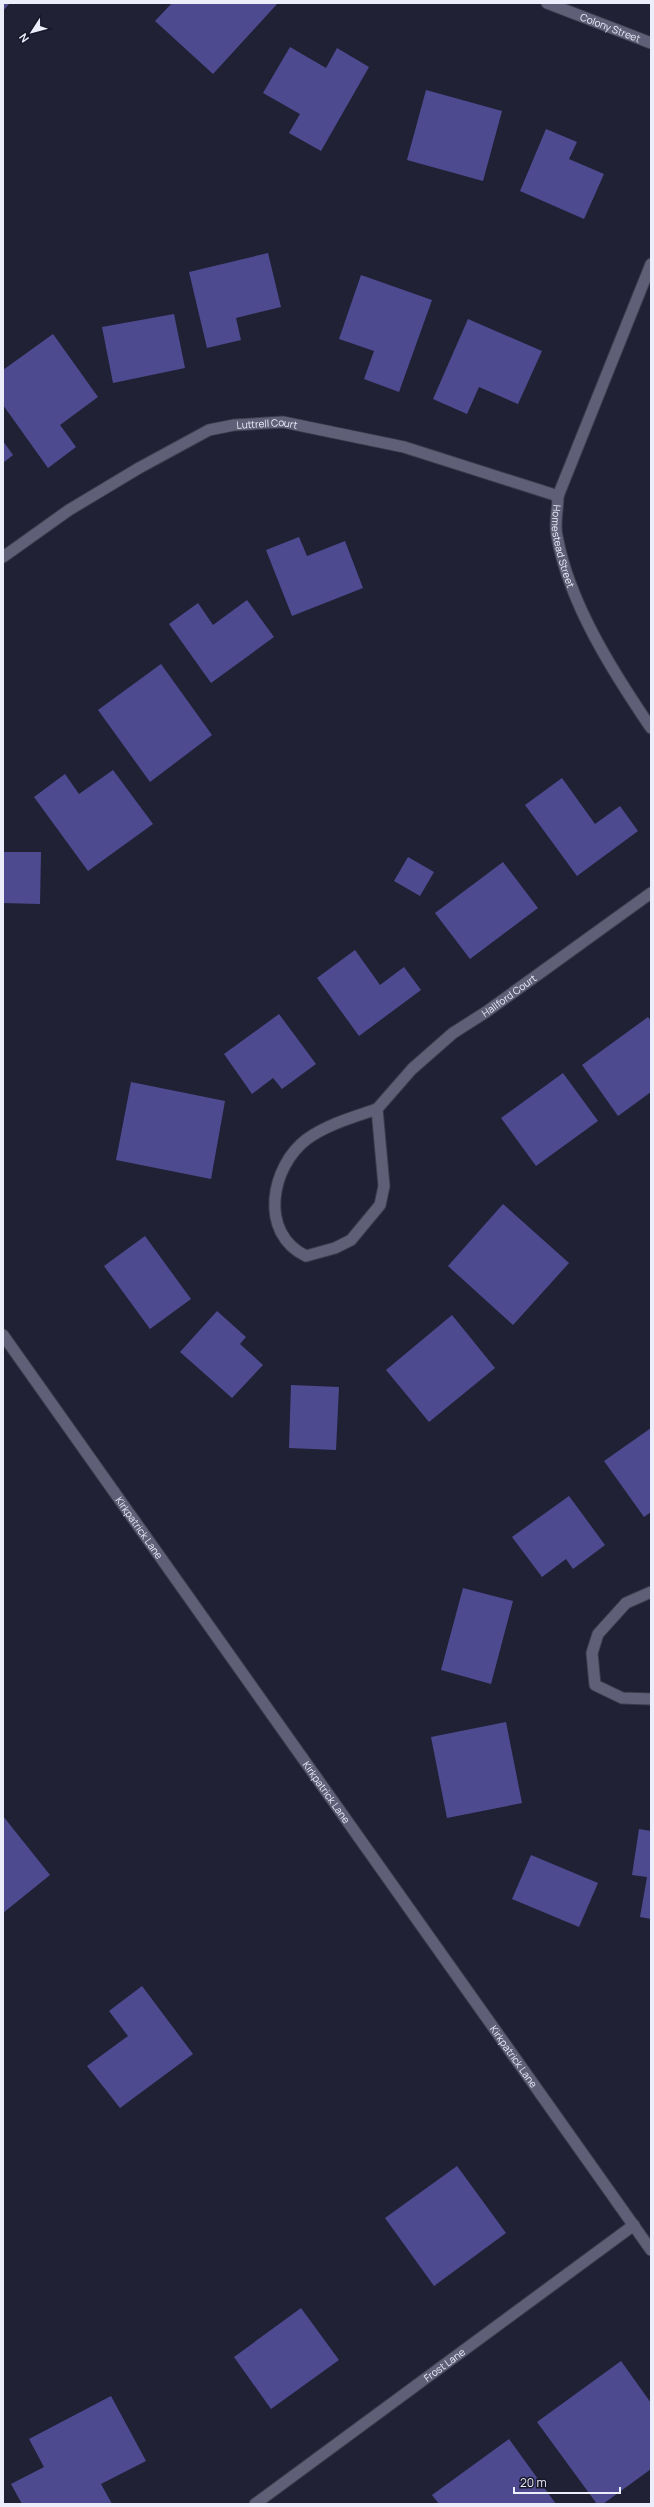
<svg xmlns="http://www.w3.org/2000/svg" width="654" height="2507" viewBox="0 0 654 2507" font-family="Manrope,sans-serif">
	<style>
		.building { fill: #4d4a90 }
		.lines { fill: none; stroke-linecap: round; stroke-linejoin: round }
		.minor-casing { stroke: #3d3c4d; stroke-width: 13 }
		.tertiary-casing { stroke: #3d3c4d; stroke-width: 13 }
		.minor { stroke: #5f6077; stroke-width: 11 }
		.tertiary { stroke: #5f6077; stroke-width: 11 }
		.labels { text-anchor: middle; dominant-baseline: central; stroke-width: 3; stroke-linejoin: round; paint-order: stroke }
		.street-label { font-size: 10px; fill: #edeefb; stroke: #18182a }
	</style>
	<rect width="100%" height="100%" fill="#212135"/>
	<g class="building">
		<path d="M3,3h7l-7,8z"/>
		<path d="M172,3h106l-65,71 -58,-53z"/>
		<path d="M290,47l36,21 11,-20 32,19 -48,84 -32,-18 11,-19 -37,-21z"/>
		<path d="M426,90l76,21 -19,70 -76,-21z"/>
		<path d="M546,129l31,13 -8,17 35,15 -20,45 -64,-28z"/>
		<path d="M268,253l13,54 -45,11 5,22 -34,8 -18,-76z"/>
		<path d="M361,275l71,25 -33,92 -35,-13 10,-28 -35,-12z"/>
		<path d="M174,314l11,54 -72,15 -11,-56z"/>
		<path d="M468,319l74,32 -24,53 -39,-17 -12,27 -34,-15z"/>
		<path d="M53,334l45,63 -38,28 16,22 -28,21 -45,-63v-35z"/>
		<path d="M3,441l10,14 -10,8z"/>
		<path d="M299,537l8,19 38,-15 18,47 -71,28 -26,-66z"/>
		<path d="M247,600l27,37 -63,46 -42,-59 29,-21 15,22z"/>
		<path d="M161,664l51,71 -62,47 -52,-72z"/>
		<path d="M113,770l40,54 -65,47 -54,-74 31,-23 14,20z"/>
		<path d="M562,778l33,46 25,-18 18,25 -61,45 -52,-71z"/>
		<path d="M3,852h38l-1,52 -37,-1z"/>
		<path d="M408,857l26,15 -14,24 -26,-15z"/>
		<path d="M503,862l35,46 -68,51 -35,-46z"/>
		<path d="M355,950l25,35 24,-18 17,23 -62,46 -42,-58z"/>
		<path d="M279,1014l37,50 -34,25 -9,-11 -21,16 -28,-40z"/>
		<path d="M648,1017l3,4v71l-33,24 -36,-51z"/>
		<path d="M563,1073l35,48 -62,45 -35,-48z"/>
		<path d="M131,1082l94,19 -14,78 -95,-19z"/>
		<path d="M503,1204l66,59 -56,62 -65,-59z"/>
		<path d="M145,1236l46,63 -41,30 -46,-63z"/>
		<path d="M217,1311l29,26 -6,7 23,21 -31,33 -52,-46z"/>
		<path d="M452,1315l43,53 -66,54 -43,-52z"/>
		<path d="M291,1385l48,2 -3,63 -47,-2z"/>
		<path d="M651,1428v84l-7,5 -40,-56z"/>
		<path d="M569,1496l36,49 -32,24 -7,-10 -24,18 -30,-40z"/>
		<path d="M463,1588l50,13 -22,83 -50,-14z"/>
		<path d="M506,1722l16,81 -75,15 -16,-81z"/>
		<path d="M3,1816l47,59 -47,38z"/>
		<path d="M639,1829l12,2v88l-11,-2 7,-40 -15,-2z"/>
		<path d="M531,1855l67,28 -19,44 -67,-28z"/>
		<path d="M142,1986l51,68 -73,54 -33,-42 41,-30 -19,-25z"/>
		<path d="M457,2166l49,67 -72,53 -49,-68z"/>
		<path d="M301,2308l38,52 -68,49 -37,-52z"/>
		<path d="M621,2361l30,42v66l-48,35h-6l-60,-82z"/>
		<path d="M111,2396l35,65 -45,23 11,20h-90l-11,-20 33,-17 -15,-28z"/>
		<path d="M509,2439l47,65h-117l-7,-9z"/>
	</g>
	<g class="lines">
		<g class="minor-casing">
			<g id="minor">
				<path id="s1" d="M547,3l104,40"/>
				<path id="s2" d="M651,264l-93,232c0,13 -4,28 -1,40 12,67 56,136 94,192"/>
				<path id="s3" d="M3,557l66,-47 70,-42 70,-38 25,-5 49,-3 121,25 154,49"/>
				<path d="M377,1109l7,77 -4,19 -29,35 -16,8 -29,8c-48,-23 -35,-90 1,-117 21,-15 47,-22 70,-30z"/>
				<path id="s4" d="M377,1109l35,-40 41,-36 33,-21 165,-119"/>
				<path d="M651,1592l-25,11 -28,31 -6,19 3,32 27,13 29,1"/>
				<path id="s5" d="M255,2504l379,-279"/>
			</g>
		</g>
		<g class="tertiary-casing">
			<g id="tertiary">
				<path id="s6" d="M3,1335l648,915"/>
			</g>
		</g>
		<use href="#minor" class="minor"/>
		<use href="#tertiary" class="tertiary"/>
	</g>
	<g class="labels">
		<g class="street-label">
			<text stroke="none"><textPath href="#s1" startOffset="68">Colony Street</textPath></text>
			<text stroke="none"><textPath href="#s3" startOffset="301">Luttrell Court</textPath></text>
			<text stroke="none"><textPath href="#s2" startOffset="301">Homestead Street</textPath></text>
			<text stroke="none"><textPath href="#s4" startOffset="175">Hallford Court</textPath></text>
			<text stroke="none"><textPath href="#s6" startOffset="236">Kirkpatrick Lane</textPath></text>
			<text stroke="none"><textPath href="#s6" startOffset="560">Kirkpatrick Lane</textPath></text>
			<text stroke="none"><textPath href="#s6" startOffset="884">Kirkpatrick Lane</textPath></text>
			<text stroke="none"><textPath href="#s5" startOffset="235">Frost Lane</textPath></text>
		</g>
	</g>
	<rect width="654" height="2507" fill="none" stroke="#edeefb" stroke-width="8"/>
	<g transform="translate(32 32) rotate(234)" stroke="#18182a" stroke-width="3" paint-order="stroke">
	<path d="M0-3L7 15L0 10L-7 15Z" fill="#edeefb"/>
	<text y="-6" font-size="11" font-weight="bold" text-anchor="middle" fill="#edeefb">N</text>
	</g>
	<path d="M514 2487v6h106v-6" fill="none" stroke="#edeefb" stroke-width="2"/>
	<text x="520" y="2487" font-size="12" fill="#edeefb" stroke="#18182a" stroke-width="3" paint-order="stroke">20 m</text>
</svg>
